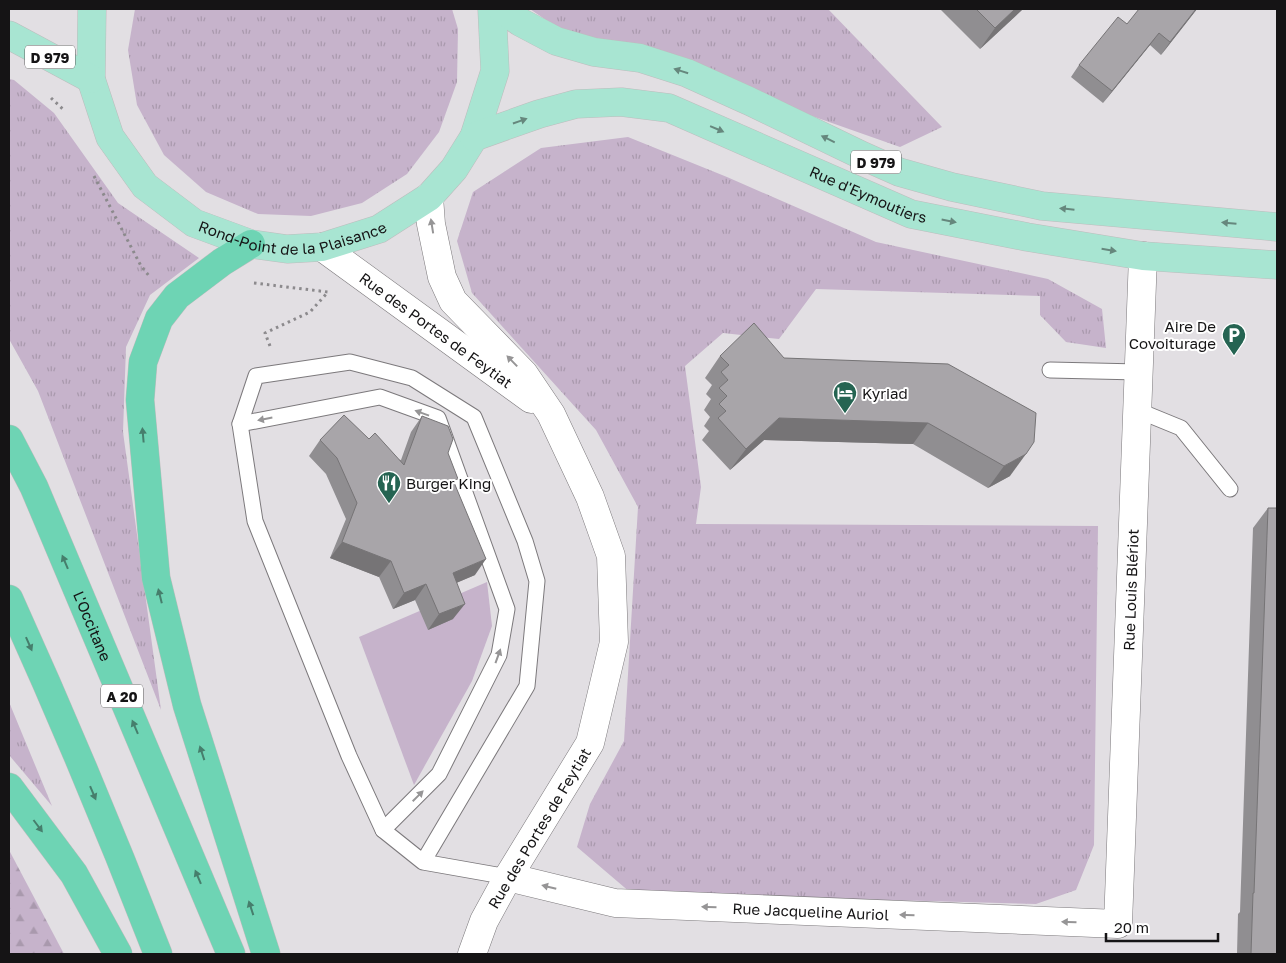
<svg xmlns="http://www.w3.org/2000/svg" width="1286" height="963" viewBox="0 0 1286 963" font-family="'Golos Text',sans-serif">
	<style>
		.grass { fill: url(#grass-tufts) }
		.forest { fill: url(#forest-firs) }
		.garden { fill: #c6b3cb }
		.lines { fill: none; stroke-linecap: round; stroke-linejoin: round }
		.service-casing { stroke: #7c797c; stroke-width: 17 }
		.minor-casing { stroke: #7c797c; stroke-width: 29 }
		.tertiary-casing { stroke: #7c797c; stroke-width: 29 }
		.primary-casing { stroke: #bdbdbd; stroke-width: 29 }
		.motorway-casing { stroke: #bdbdbd; stroke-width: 29 }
		.path { stroke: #8c8a8d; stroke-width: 3; stroke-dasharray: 2.5 4; stroke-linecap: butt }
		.service { stroke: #fff; stroke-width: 15 }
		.minor { stroke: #fff; stroke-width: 28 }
		.tertiary { stroke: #fff; stroke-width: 28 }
		.primary { stroke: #a8e5d2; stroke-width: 28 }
		.motorway { stroke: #6ed4b4; stroke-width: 28 }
		.wall { fill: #908e91 }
		.shaded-wall { fill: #767476 }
		.building { fill: #a8a5a9; stroke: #767476 }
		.oneway { fill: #66877d }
		.oneway2 { fill: #969596 }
		.oneway3 { fill: #467e6c }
		.labels { text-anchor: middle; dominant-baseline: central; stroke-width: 4; stroke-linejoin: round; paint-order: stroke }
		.shield { fill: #fff; stroke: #5b5a5b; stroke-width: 1 }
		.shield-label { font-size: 14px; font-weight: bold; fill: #151415 }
		.street-label { font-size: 15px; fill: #151415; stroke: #fff }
		.poi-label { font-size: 15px; fill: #151415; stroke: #fff; text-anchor: start }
	</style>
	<defs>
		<pattern id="grass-tufts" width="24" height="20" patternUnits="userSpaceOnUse" patternTransform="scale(1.25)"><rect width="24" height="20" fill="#c6b3cb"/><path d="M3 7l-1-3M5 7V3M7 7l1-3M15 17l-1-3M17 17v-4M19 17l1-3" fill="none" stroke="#a999ad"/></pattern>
		<pattern id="forest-firs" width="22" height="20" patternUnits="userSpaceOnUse" patternTransform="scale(1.25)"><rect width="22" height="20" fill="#c6b3cb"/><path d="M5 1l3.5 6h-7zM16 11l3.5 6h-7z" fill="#a999ad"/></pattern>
	</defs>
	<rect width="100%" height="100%" fill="#e2dfe3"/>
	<g class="grass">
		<path d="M135,9h317l6,20 -1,53 -18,50 -32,42 -45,29 -51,13 -53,-2 -52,-22 -42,-37 -27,-50 -9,-55z"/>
		<path d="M530,9h298l114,118 -42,20 -88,-31 -124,-56 -123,-27z"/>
		<path d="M9,79l5,1 40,33 64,90 81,55 -49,37 -24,52 -3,85 38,278 -123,-319 -29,-52z"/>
		<path d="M628,137l99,40 149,65 172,37 54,30 4,39 -40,-6 -26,-27v-19l-224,-7 -37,50 -56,-6 -38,33 16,121 -5,37 402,2 -4,319 -18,45 -40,14 -405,-11 -54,-46 13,-43 34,-63 14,-234 -42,-77 -124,-137 -15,-52 16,-49 68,-44z"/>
		<path d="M9,702l43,104 -43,-51z"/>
	</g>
	<path class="forest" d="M9,850l55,104h-55z"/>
	<path class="garden" d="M487,582l5,44 -20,55 -58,104 -55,-148z"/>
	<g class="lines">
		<g class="service-casing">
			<g id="service">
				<path d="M1050,370l89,2"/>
				<path d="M1137,410l44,18 49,61"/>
				<path d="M240,424l140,-27 58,21 69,191 -8,46 -60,119 -56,56"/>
				<path d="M423,862l104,-176 10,-105 -12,-40 -51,-124 -62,-39 -62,-16 -94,14 -16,48 15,97 94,235 34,74 40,32 85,15"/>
			</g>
		</g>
		<g class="minor-casing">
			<g id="minor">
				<path id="s1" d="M508,877l107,26 503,21 25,-668"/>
			</g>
		</g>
		<g class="tertiary-casing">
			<g id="tertiary">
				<path d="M429,197l2,27 11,53 11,24 71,73 27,40 39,83 21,59 3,86 -24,101 -82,134 -24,44 -12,33"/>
				<path id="s2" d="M322,247l209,152"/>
			</g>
		</g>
		<g class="primary-casing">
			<g id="primary">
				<path id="s3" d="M92,9l-1,70 19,58 35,49 49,37 57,21 36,5 35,-2 57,-18 50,-32 25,-28 20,-32 21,-66 -3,-62"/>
				<path d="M502,9l18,13 36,19 38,11 46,6 47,15 62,28 114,55 36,16 53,15 90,19 235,21"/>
				<path d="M9,35l82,44"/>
				<path id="s4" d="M474,137l65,-23 37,-10 45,-2 48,6 242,106 116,23 116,19 134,9"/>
			</g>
		</g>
		<g class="motorway-casing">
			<g id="motorway">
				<path d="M251,244l-29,18 -45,34 -18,23 -16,43 -3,38 16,178 31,127 79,249"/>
				<path id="s5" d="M9,439l25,48 197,467"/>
				<path d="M9,599c53,117 103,236 149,355"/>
				<path d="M9,787l65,87 44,80"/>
			</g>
		</g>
		<g class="path">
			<path d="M51,98l14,13"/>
			<path d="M94,176l47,90 9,11"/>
			<path d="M254,283l74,9 -18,20 -45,21 5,13"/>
		</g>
		<use href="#service" class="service"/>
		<use href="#minor" class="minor"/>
		<use href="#tertiary" class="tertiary"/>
		<use href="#primary" class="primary"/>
		<use href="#motorway" class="motorway"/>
	</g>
	<g class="wall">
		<path d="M940,9h83l-43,40z"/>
		<path d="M1197,9l-36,46 -11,-10 -47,58 -32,-26 8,-12 48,-41z"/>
		<path d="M720,356l228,8 62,112 -22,12 -75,-44 -149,-4 -34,30 -28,-30 7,-9 -5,-5 6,-9 -6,-7 7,-11 -5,-5 6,-9 -7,-7z"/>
		<path d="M422,416l26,37 27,122 -19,8 -3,36 -25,11 -13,-30 -22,9 -14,-32 -49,-19 16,-39 -20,-45 -17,-18 11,-16 81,20 10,-28z"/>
		<path d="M1268,508l9,446h-40l1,-40 2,-2 13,-384z"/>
	</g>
	<g class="shaded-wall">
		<path d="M1015,9h8l-43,40 15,-21z"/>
		<path d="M1196,9h1l-36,46 9,-13z"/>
		<path d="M1159,33l-9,12 -47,58 9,-12z"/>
		<path d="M779,418l149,5 -15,21 -149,-4 -34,30 16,-21z"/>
		<path d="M1026,454l-16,22 -22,12 16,-22z"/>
		<path d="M342,542l49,19 -12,16 -49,-19z"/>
		<path d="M486,559l-11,16 -33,14 11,-16z"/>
		<path d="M426,584l-11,16 -22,9 11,-16z"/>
		<path d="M465,604l-12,15 -25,11 11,-16z"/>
	</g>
	<g class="building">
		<path d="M976,9h39l-20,19z"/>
		<path d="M1139,9h57l-26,33 -11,-9 -47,58 -33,-26 39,-48 9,7z"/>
		<path d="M754,323l30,35 164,6 88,49 -2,29 -8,12 -22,12 -76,-43 -149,-5 -33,31 -28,-31 8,-7 -7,-7 8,-8 -8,-8 9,-8 -7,-8 8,-7 -9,-9z"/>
		<path d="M344,415l25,24 6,-6 29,32 18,-49 26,10 5,13 -5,14 10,26 -5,1 33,79 -33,14 12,31 -26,10 -13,-30 -22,9 -13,-32 -49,-19 15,-39 -20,-45 -17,-18z"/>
		<path d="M1268,508h9v446h-26l2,-61h1z"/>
	</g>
	<defs><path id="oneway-solid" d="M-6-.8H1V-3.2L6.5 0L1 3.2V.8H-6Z" transform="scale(1.25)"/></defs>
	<g class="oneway">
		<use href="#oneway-solid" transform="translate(681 71) rotate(-162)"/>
		<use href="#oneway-solid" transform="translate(520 121) rotate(-19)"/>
		<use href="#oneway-solid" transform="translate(717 129) rotate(23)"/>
		<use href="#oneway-solid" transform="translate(828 139) rotate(-154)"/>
		<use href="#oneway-solid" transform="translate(1067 209) rotate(-174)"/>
		<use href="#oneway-solid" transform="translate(949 221) rotate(11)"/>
		<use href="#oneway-solid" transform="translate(1229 223) rotate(-175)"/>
		<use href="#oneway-solid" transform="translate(1109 250) rotate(9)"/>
	</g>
	<g class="oneway2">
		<use href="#oneway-solid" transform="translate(432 226) rotate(-99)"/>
		<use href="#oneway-solid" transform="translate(512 361) rotate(-134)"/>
		<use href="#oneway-solid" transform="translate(422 413) rotate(-160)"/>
		<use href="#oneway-solid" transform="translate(265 419) rotate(169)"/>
		<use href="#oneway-solid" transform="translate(498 656) rotate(-70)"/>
		<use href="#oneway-solid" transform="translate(418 796) rotate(-45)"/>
		<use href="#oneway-solid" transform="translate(549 887) rotate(-166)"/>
		<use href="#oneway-solid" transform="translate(709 907) rotate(-178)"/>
		<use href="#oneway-solid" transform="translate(907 915) rotate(-178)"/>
		<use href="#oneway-solid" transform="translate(1069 922) rotate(-178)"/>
	</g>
	<g class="oneway3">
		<use href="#oneway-solid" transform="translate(143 435) rotate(-95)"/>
		<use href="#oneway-solid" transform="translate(65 562) rotate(-113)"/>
		<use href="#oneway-solid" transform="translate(160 596) rotate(-104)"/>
		<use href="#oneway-solid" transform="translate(29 644) rotate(66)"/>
		<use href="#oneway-solid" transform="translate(135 727) rotate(-113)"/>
		<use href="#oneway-solid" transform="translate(202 753) rotate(-108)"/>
		<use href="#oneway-solid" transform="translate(93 793) rotate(67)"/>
		<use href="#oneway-solid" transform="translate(38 826) rotate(53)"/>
		<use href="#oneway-solid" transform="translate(198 877) rotate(-113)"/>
		<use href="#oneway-solid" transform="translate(251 908) rotate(-108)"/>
	</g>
	<defs>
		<g id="parking-pin" transform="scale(1.25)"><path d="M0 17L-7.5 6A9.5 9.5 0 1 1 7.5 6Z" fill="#256452" stroke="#fff"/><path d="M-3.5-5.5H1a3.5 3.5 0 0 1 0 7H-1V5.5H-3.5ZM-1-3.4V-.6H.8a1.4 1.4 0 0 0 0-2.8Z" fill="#fff"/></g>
		<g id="hotel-pin" transform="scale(1.25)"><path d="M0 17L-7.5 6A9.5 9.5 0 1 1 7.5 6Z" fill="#256452" stroke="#fff"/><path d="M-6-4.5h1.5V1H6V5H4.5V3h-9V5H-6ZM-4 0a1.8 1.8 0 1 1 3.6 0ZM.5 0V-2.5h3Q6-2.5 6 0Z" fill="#fff"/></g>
		<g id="restaurant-pin" transform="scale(1.25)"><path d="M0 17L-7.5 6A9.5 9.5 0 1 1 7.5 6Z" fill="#256452" stroke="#fff"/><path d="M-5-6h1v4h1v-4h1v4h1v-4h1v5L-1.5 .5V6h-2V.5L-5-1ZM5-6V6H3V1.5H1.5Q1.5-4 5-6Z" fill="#fff"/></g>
	</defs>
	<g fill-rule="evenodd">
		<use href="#parking-pin" x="1234" y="335"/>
		<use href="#hotel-pin" x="845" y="393"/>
		<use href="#restaurant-pin" x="389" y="483"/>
	</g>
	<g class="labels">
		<g class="shield">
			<rect x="25" y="45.5" width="50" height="23" rx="4"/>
			<rect x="851" y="150.5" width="50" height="23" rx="4"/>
			<rect x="101" y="684.5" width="42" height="23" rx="4"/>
		</g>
		<g class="shield-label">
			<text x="50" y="57">D 979</text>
			<text x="876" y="162">D 979</text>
			<text x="122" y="696">A 20</text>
		</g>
		<g class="street-label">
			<text stroke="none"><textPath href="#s4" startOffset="418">Rue d'Eymoutiers</textPath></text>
			<text stroke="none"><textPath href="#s3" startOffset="355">Rond-Point de la Plaisance</textPath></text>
			<text stroke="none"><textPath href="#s2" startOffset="141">Rue des Portes de Feytiat</textPath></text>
			<text stroke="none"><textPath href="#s1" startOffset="948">Rue Louis Blériot</textPath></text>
			<text stroke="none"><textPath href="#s5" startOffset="205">L'Occitane</textPath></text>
			<text transform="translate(539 828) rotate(-59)">Rue des Portes de Feytiat</text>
			<text stroke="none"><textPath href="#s1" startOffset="306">Rue Jacqueline Auriol</textPath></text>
		</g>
		<g class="poi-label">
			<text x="1216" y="326" text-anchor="end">Aire De<tspan x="1216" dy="17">Covoiturage</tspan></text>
			<text x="862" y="393">Kyriad</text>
			<text x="406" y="483">Burger King</text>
		</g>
	</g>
	<rect width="1286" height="963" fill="none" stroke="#151415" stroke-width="20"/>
	<path d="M1106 933v8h112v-8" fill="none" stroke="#151415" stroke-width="2.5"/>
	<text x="1114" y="933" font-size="15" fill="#151415" stroke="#ffffff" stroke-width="4" paint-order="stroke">20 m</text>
</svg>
